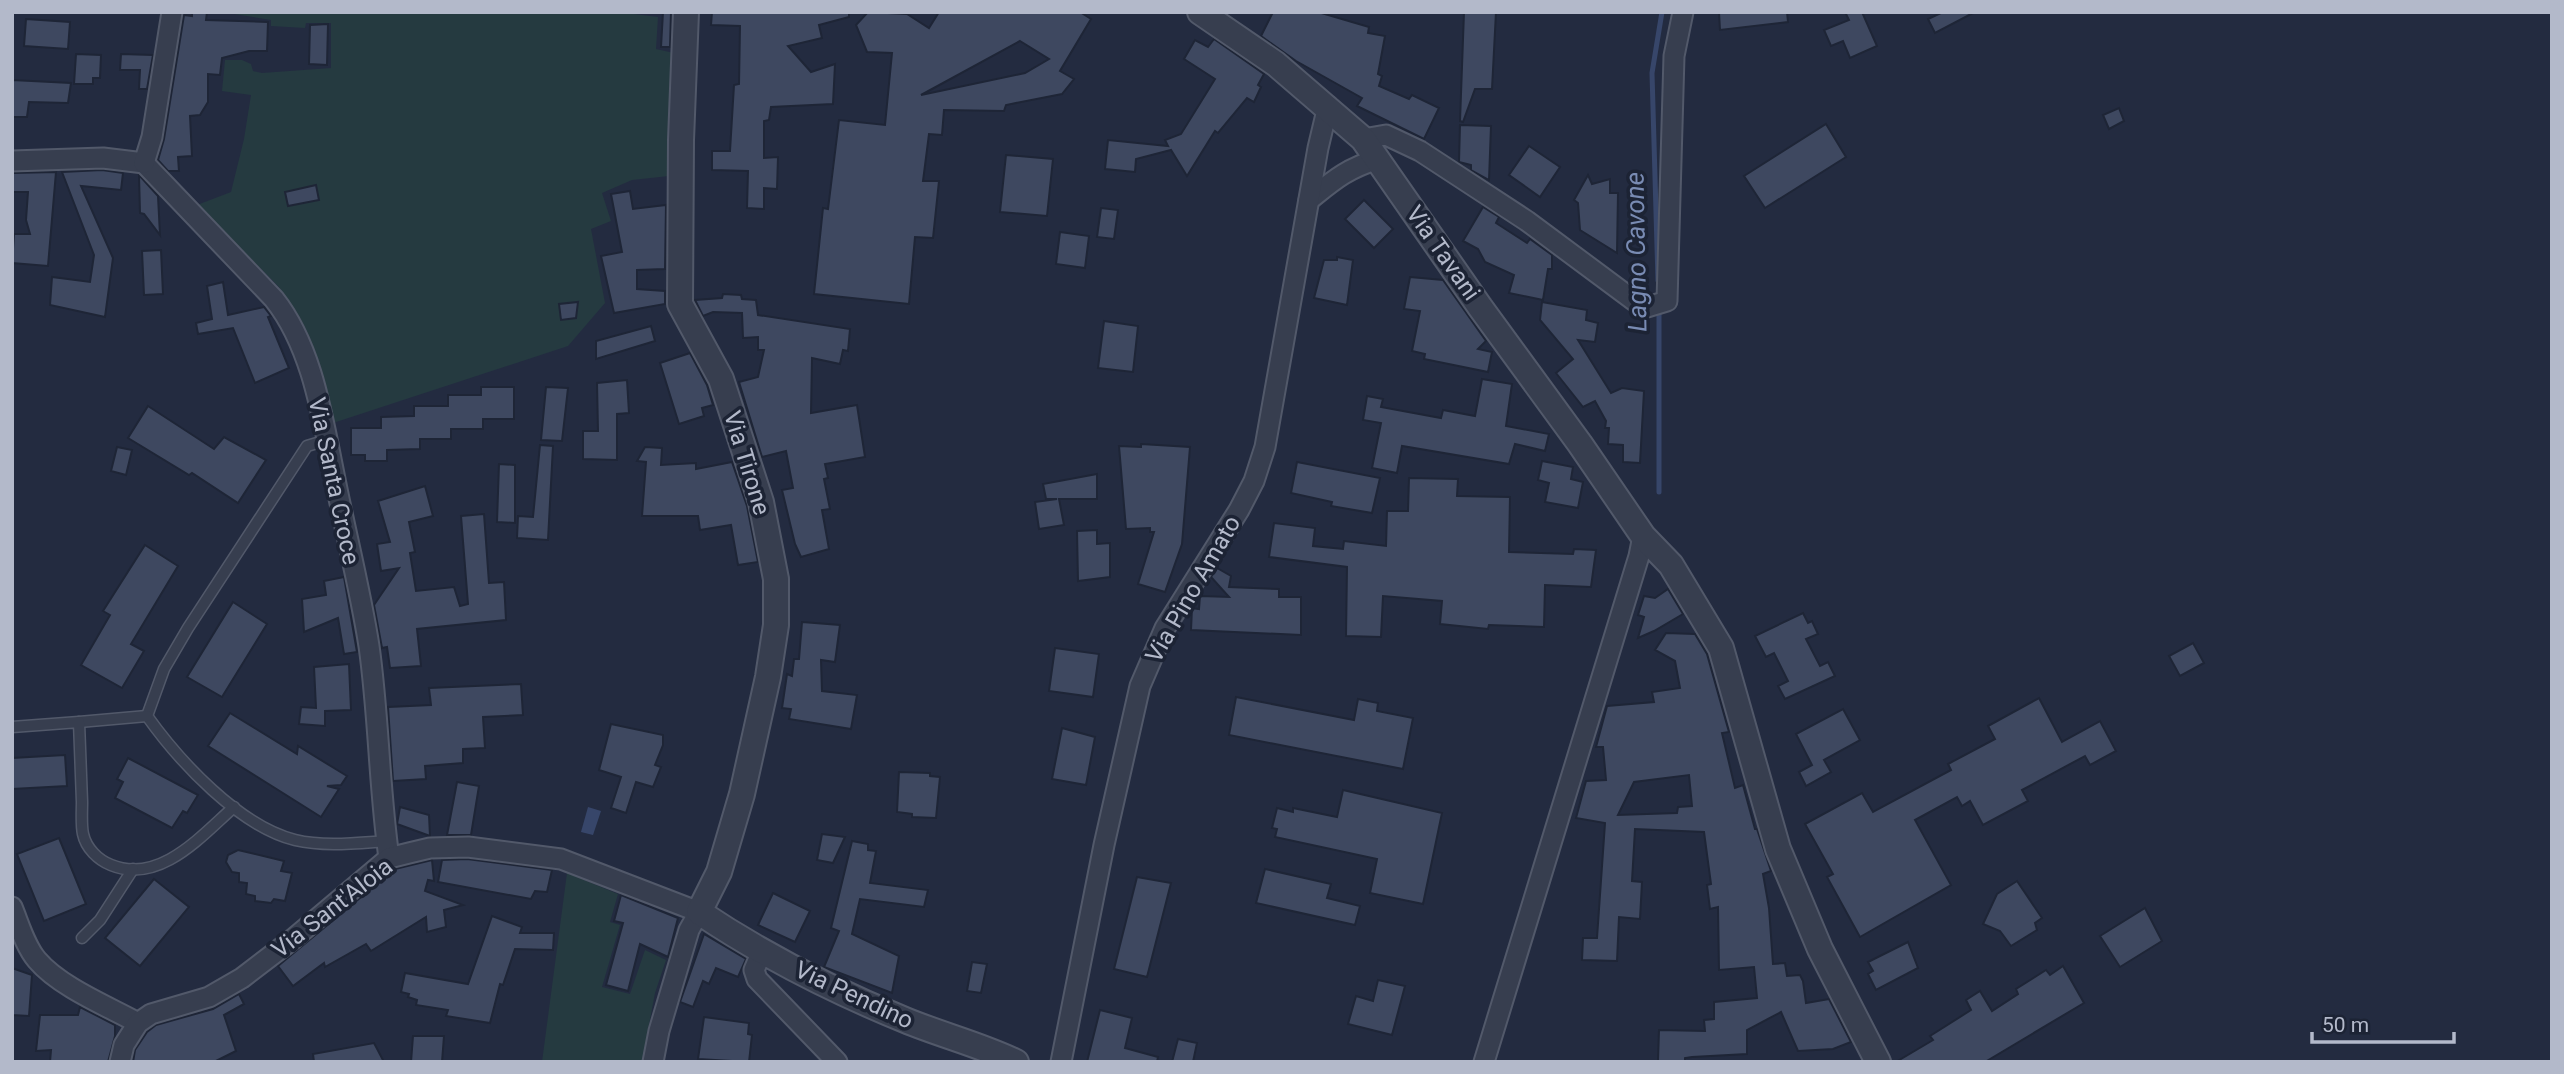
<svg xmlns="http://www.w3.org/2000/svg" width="2564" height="1074" viewBox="0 0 2564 1074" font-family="Roboto,sans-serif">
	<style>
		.green { fill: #253a40 }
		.water { fill: #37466a }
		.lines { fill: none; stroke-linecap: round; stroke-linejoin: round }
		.stream { stroke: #37466a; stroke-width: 5 }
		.building { fill: #3e4860; stroke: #1e2536; stroke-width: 2; fill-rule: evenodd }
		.service-casing { stroke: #52596a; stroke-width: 13 }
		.minor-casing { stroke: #52596a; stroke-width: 23 }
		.tertiary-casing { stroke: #52596a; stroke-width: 28 }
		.service { stroke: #373e4f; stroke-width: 10 }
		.minor { stroke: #373e4f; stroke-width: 19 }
		.tertiary { stroke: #373e4f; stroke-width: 24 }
		.labels { text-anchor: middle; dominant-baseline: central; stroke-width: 7; stroke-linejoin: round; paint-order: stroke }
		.street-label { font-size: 24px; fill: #b3b9ca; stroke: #1c2334 }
		.water-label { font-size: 26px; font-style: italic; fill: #798bb3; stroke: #1c2334 }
	</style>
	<rect width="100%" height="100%" fill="#232b40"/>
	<g class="green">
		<path d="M222,12h396l40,5 -2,32 18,4 -5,123 -37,4 -30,13 9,28 -20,8 14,74 -37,43 -238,78 -17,-73 -34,-64 -82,-82 34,-13 13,-53 7,-44 -29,-4 3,-31h17l9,4 2,7 9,2 69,-5v-45h-25l-1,5 -34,-2v-6z"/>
		<path d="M567,873l51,21 -8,28 10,3 -18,62 28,7 15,-44 21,10 -11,33 -13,69h-100z"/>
	</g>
	<path class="water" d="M588,807l13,4 -8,24 -12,-3z"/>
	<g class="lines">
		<g class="stream">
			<path d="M1658,281l-6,-208 10,-61"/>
			<path d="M1659,308v184"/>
		</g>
	</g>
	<g class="building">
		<path d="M192,12h15l-1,8 62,2 -1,29h-18l-27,7 -2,17 -12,-1v28l-8,13 -10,1 2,40 -14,1 1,14h-11l-10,-11 6,-21 20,-124 8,1z"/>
		<path d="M663,12h8l-1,35h-9z"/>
		<path d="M712,12h137v5l-30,8 3,13 -34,8 23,26 24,-8 -2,40 -62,3 -2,13 -5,1v37l14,-1 -1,32 -13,-1v21l-17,-1 1,-37 -36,-1v-19h18l4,-66 5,-1 1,-58 -29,-1z"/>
		<path d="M868,12l39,2 22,14 10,-16h141l11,7 -31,52 14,8 -12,15 -56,11 -2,6 -60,-1 -2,25 -13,-1 -6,47h16l-6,57 -18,-1 -6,67 -95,-10 9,-86 5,1 11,-89 46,5 7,-72 -25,-1 -11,-27zM1020,41l29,18 -24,14 -104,22z"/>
		<path d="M1273,12h45l51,15 -1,6 17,3 -7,38 4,2 -3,10 30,13 3,-4 27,13 -15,31 -67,-33 5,-8 -66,-37 -35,-25z"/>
		<path d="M1464,12h32l-4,77h-17l-12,33 -3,-1z"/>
		<path d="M1719,12h68l1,10 -68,8z"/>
		<path d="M1845,12h17l15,34 -27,12 -7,-17 -12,5 -7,-16 25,-10z"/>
		<path d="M1943,12h32l-40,21 -7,-14z"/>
		<path d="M26,19l44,3 -2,27 -44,-3z"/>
		<path d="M328,24l-1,41 -18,-1 1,-39z"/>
		<path d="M1214,39l50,35 -6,11 3,2 -7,15 -7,-4 -29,35 -3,-2 -28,45 -16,-26 -35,9 -1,13 -30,-3 3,-29 60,6 -3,-6 16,-6 34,-55 -31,-20 11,-19 13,7z"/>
		<path d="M76,54l25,1 -1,23h-7v6h-19z"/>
		<path d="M121,54l32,1 -6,34h-8l1,-19h-20z"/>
		<path d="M12,80l59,3 -3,20 -39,-1 -2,15h-15z"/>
		<path d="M2119,108l5,13 -15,8 -6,-14z"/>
		<path d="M1826,124l20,33 -81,51 -21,-32z"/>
		<path d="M1460,125l31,1 -2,54 -18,-10v-5l-12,-3z"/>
		<path d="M1529,146l31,21 -20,30 -31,-22z"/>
		<path d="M1006,155l47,4 -6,57 -47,-4z"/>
		<path d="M102,170l21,3 -2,17 -40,-4 32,72 -8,59 -55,-12 2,-28 38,5 4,-27 -32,-83z"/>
		<path d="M56,172l-8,94 -36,-3 2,-29h16l-4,-14 2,-28h-16v-19z"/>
		<path d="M139,175l19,21 2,39 -16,-21 -4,-1z"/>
		<path d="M1588,175l4,9 18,-5v14h8l-1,60 -37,-23 -2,-27 -4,-3z"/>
		<path d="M316,185l3,15 -31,6 -3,-14z"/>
		<path d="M630,191l3,18 33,-4 -1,64 -28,1v19l28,2v13l-51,9 -13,-57 21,-4 -11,-58z"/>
		<path d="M1364,200l29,29 -19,19 -29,-29z"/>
		<path d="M1483,207l16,10 -3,6 31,20 3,-4 22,16v14h-4l-5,31 -34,-7 5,-18 -29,-13 -7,-13 -15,-8z"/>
		<path d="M1101,208l17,2 -4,29 -17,-2z"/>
		<path d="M1060,232l29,4 -4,32 -29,-4z"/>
		<path d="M161,250l2,44 -19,1 -2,-44z"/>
		<path d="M1337,257l16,3 -6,45 -33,-7 10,-38h13z"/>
		<path d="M1410,277l33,3 43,61 -8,8 14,3 -4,20 -64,-13 1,-5 -13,-3 8,-40 -16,-2z"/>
		<path d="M223,282l5,33 36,-8 7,9 -3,1 21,51 -34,15 -22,-55 -35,6 -2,-11 16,-4 -5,-33z"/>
		<path d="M723,294l18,1 1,4 14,1 2,15 92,14 -2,22 -5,-1 -3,14 -28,-6 -1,55 46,-8 8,52 -40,7 3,14 -4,1 6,30 -8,1 7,39 -28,8 -6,-13 -13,-54 11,-2 -7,-37 -24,6 -23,-75 19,-5 6,-27h-6v-13l-15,1 -1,-25 -29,-1 -10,4 -8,-16 27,-2z"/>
		<path d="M578,302l-2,16 -15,2 -2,-16z"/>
		<path d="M1542,302l45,8 -1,10 12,3 -3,19 -17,-2 33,53 11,-5 22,3 -4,72 -17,-1v-17l-15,-1 1,-16h-4l1,-7 -11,-20 -12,6 -27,-34 17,-14 -33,-39z"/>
		<path d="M1104,321l34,5 -5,46 -35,-4z"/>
		<path d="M651,326l4,15 -59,18v-18z"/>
		<path d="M690,353l17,32 6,20 -11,3 2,8 -25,8 -19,-61z"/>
		<path d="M1482,379l30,5 -6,42 43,8 -4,17 -30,-7 -6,20 -107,-18 -5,27 -25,-5 9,-45 -18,-3 4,-24 16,3 -2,8 60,11 2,-8 32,6z"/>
		<path d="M627,380l2,33 -12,1v46l-34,-1v-28h15l-1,-48z"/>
		<path d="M481,387h33v32h-31v10h-32v10h-31v10l-33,1v11h-22v-6h-14v-27h30v-11l33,-1v-10h34v-11h33z"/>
		<path d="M546,387l22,1 -6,53 -21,-1z"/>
		<path d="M148,406l66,43 10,-12 42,23 -28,43 -46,-30 -3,2 -61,-37z"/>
		<path d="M1141,444l49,3 -8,97 -17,48 -27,-8 16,-52h-4v-4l-24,1 -7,-83 22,1z"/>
		<path d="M540,445l13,1 -5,94 -31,-2 1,-22 15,1z"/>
		<path d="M117,447l15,3 -6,25 -15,-4z"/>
		<path d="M645,447l17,1 -1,17 35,-2v6l36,-7 15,44 11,56 -20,3 -7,-40 -31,5 -2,-14h-56l4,-54 -9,-1z"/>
		<path d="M1542,461l31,6 -2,12 12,3 -5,26 -33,-6 4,-19 -11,-3z"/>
		<path d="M1297,462l83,16 -8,35 -41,-7 1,-4 -41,-9z"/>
		<path d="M499,464l16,1v58l-18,-1z"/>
		<path d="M1097,474v25h-38l5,26 -25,4 -4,-27 22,-3h-11l-3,-15z"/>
		<path d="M1409,478l49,1 -1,17 53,1 -1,55 64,2 1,-5 22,1 -5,37 -46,-2 -1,42 -55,-2 -1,4 -48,-5 2,-23 -59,-5 -2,41 -35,-1 1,-69 -78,-10 5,-34 41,5 -2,18 30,3 1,-8 42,5 1,-35h21z"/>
		<path d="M425,486l8,30 -24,6 6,30 -5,1 6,38 38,-4 6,19 8,-2 -7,-88 23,-2 5,69 15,-1 2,38 -89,9 4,37 -31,2 -3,-21 -5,1 -8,-43 25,-37 -18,3 -4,-27 13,-2 -12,-41z"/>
		<path d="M1097,530v14l13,-1v34l-32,4 -1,-50z"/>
		<path d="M145,545l33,21 -47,78 13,7 -22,37 -41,-23 29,-50 -7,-4z"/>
		<path d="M1217,568l14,8 -2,11 50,2v8h22v38l-110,-5 1,-22 7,1 1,-13 29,1 -18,-20z"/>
		<path d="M344,577l13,75 -13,2 -6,-36 -34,14 -2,-33 24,-4 -2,-14z"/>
		<path d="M1668,589l15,25 -29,17 -16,7 6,-21 -6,-2 6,-19 11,2z"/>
		<path d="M233,602l34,22 -45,73 -35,-20z"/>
		<path d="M1803,613l5,10 4,-2 6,13 -12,5 14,27 8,-4 7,14 -50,23 -7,-13 10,-5 -14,-28 -8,4 -11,-21z"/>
		<path d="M802,622l38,3 -5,37 -14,-2 1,31 35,4 -6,34 -62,-10 2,-10 -9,-1 5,-34 5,2 2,-17h5z"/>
		<path d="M1666,633l29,1 12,20 22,78 -7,1 13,55 8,-3 12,44h2l14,42 -8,3 6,34 4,56 12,-1 2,13 13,-1 3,6 3,22 23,-4 22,43 -18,7 -35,2 -17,-39 -34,18v24l-55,3 -7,1v4l-27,-1 1,-31 46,1 -1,-11 10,-1v-17l43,-4 -3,-31 -35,3 -1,-63 -8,2 -3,-24 4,-1 -7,-52 -69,-3 -3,52 10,1 -2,37 -21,-2 -2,44 -35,-1 1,-22h14l8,-115 -29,-5 10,-37 20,-1 -3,-33h-7l11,-41 47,-4 -2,-10 28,-4 -5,-27 -20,-11zM1689,775l3,31 -14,1 -1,6 -59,2 16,-33z"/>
		<path d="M2193,643l11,20 -24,13 -11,-20z"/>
		<path d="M1055,648l44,6 -6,43 -44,-6z"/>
		<path d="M349,664l2,46 -26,1v15l-26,-2 2,-17 15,1 -2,-41z"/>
		<path d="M521,684l2,31 -40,2 2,31 -22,1v14l-38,3 1,13 -33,2 -5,-74 43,-2 -2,-17z"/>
		<path d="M1236,697l118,23 4,-21 20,4 -1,8 36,7 -10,51 -174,-34z"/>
		<path d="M2039,698l23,44 38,-21 16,30 -26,14 -5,-9 -63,34 6,11 -45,24 -13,-24 -8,5 -5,-9 -42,23 36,65 -91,52 -33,-60 6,-3 -28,-50 57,-31 11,19 78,-42 -3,-6 47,-25 -7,-13z"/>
		<path d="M1843,709l17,31 -36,20 7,12 -25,14 -7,-14 13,-7 -16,-31z"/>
		<path d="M230,713l67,41 1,-8 49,30 -6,9 -14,1 12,3 -18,28 -113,-71z"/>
		<path d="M611,724l52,11v10l-8,20 6,2 -8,20 -17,-5 -10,31 -15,-5 10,-31 -22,-7z"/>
		<path d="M1062,728l33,9 -9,48 -34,-6z"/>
		<path d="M65,755l2,31 -55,3v-31z"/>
		<path d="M128,758l70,37 -11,18 -4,-2 -11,17 -57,-30 8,-16 -6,-3z"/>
		<path d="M899,772l31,1v3l10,1 -4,41 -24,-1v-3l-15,-2z"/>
		<path d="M457,782l22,4 -8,49h-24z"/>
		<path d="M1343,790l99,23 -19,91 -53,-11 7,-34 -102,-22 2,-8 -5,-1 5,-20 16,4v-4l44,9z"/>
		<path d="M400,807l29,8 1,21 -33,-12z"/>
		<path d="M822,834l23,3 -12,26 -16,-3z"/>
		<path d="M59,838l27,66 -42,17 -27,-67z"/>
		<path d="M852,841l16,3v6l8,1 -6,32 58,7 -4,17 -64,-8 -8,35 47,22 -7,37 -68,-26 15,-36 -8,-3z"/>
		<path d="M238,850l46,11 -3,10 11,2 -7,28 -11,-2 -3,4 -16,-2v-5l-9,-2 1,-11 -8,-1v-9l-7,-1 -6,-10 2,-7z"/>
		<path d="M467,859l85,11 -5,22 -12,-1 -4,8 -93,-17 4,-22z"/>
		<path d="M432,860l2,21 -6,-1 -3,11 38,14 -19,5 2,17 -19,5 -1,-15 -55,34 -5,-7 -41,23 -1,-4 -31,23 -15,-20 117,-97z"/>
		<path d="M1265,869l66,15 -4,14 33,8 -5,19 -99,-22z"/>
		<path d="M1137,877l34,6 -24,94 -33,-8z"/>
		<path d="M154,879l35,28 -49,59 -35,-28z"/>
		<path d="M2017,881l25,37 -7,5 2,7 -26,16 -11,-15 -17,-7 14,-30z"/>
		<path d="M773,893l37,18 -15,31 -37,-17z"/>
		<path d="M621,895l57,23 -10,39 -28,-13 -12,47 -22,-6 17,-62 -9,-2z"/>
		<path d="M2145,908l17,33 -42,26 -20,-31z"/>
		<path d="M492,916l30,11 -2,6h34l-1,17 -38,-1 -12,36 -3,-1 -10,39 -44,-7 2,-6 -32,-5 1,-5 -9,-3 1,-3 -8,-2 4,-19 63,11z"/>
		<path d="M704,934l42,25 -8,18 -22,-9 -7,16 -6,-3 -10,26 -13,-5z"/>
		<path d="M1908,942l10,26 -42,22 -8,-16 5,-3 -5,-9z"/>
		<path d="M972,962l15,2 -6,29 -14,-2z"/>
		<path d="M2063,966l21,37 -99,59h-89l37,-22 -3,-4 41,-26 -5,-10 14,-9 12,20 26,-17 -2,-5 30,-19 4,5z"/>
		<path d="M12,968l20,7 -3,41 -17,-1z"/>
		<path d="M1378,980l27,6 -13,49 -44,-11 8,-28 17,5z"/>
		<path d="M239,994l5,10 -20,11 12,36 -22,11h-81l2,-12 12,-18 9,-7 57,-16z"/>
		<path d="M80,1007l35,18v11l-7,26h-58l1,-12 -15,1 4,-36h38z"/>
		<path d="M1100,1010l32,8 -7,30 33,9 -1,5h-70z"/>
		<path d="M704,1017l45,6 -1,11 4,1 -3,27 -51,-3z"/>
		<path d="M413,1036h31l-2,26h-31z"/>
		<path d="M1178,1039l19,4 -4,19h-21z"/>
		<path d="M374,1043l10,19h-70l-1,-8z"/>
	</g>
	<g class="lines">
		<g class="service-casing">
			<g id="service">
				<path d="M327,440l-20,6 -119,182 -24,41 -17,47c32,45 92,110 148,124 29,7 62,3 92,1"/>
				<path d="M79,722l68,-6"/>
				<path d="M12,727l67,-5c1,27 2,53 3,80 0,10 -1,23 1,32 3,14 15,26 28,31 49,20 91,-30 123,-58"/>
				<path d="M82,938l18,-18 33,-51"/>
			</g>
		</g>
		<g class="minor-casing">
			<g id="minor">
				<path d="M1363,139l23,-4 34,16 107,70 117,87 23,-7 7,-245 9,-44"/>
				<path d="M12,161l91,-3 41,5"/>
				<path d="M144,163l130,136c38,48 48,116 60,175 11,57 26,114 35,172 10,71 10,142 20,212"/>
				<path d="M144,163l8,-26 20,-125"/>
				<path d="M1309,200c25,-20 37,-31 69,-41"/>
				<path d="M12,907c7,17 13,39 25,53 23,27 70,46 101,63"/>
				<path d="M762,951l-8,19 3,9 80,83"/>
				<path d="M120,1062l4,-17 14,-22 13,-9 58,-17 33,-19 51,-39 96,-81 20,-5 21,-5 38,-1 93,12 138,53 -10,18 -30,101 -6,31"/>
				<path d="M1061,1062l43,-217 36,-159 25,-58 74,-118 15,-29 11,-34 53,-299 10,-42"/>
				<path d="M1484,1062l155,-506 4,-20"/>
			</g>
		</g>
		<g class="tertiary-casing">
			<g id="tertiary">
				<path d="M686,12l-5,128 -1,164 41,75 40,123 15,77v46l-8,52 -26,117 -23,78 -20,40c64,43 135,79 206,108 36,15 76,25 111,42"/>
				<path d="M1200,12l76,52 87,75 117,168 100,137 63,92 28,29 50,83 57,201 42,100 58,113"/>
			</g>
		</g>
		<use href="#service" class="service"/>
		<use href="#minor" class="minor"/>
		<use href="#tertiary" class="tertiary"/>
	</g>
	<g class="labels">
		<g class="street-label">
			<text transform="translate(1443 253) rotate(55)">Via Tavani</text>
			<text transform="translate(747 463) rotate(73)">Via Tirone</text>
			<text transform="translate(334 481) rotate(78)">Via Santa Croce</text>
			<text transform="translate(1193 589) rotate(-60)">Via Pino Amato</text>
			<text transform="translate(332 908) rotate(-38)">Via Sant'Aloia</text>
			<text transform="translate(854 995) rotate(25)">Via Pendino</text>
		</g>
		<g class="water-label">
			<text transform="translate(1636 252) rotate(-91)">Lagno Cavone</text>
		</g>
	</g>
	<rect width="2564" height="1074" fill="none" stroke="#b3b9ca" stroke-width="28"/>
	<path d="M2312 1032v10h142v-10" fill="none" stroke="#b3b9ca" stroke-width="3.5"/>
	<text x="2322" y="1032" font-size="21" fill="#b3b9ca" stroke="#1c2334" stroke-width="5" paint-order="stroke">50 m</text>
</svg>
